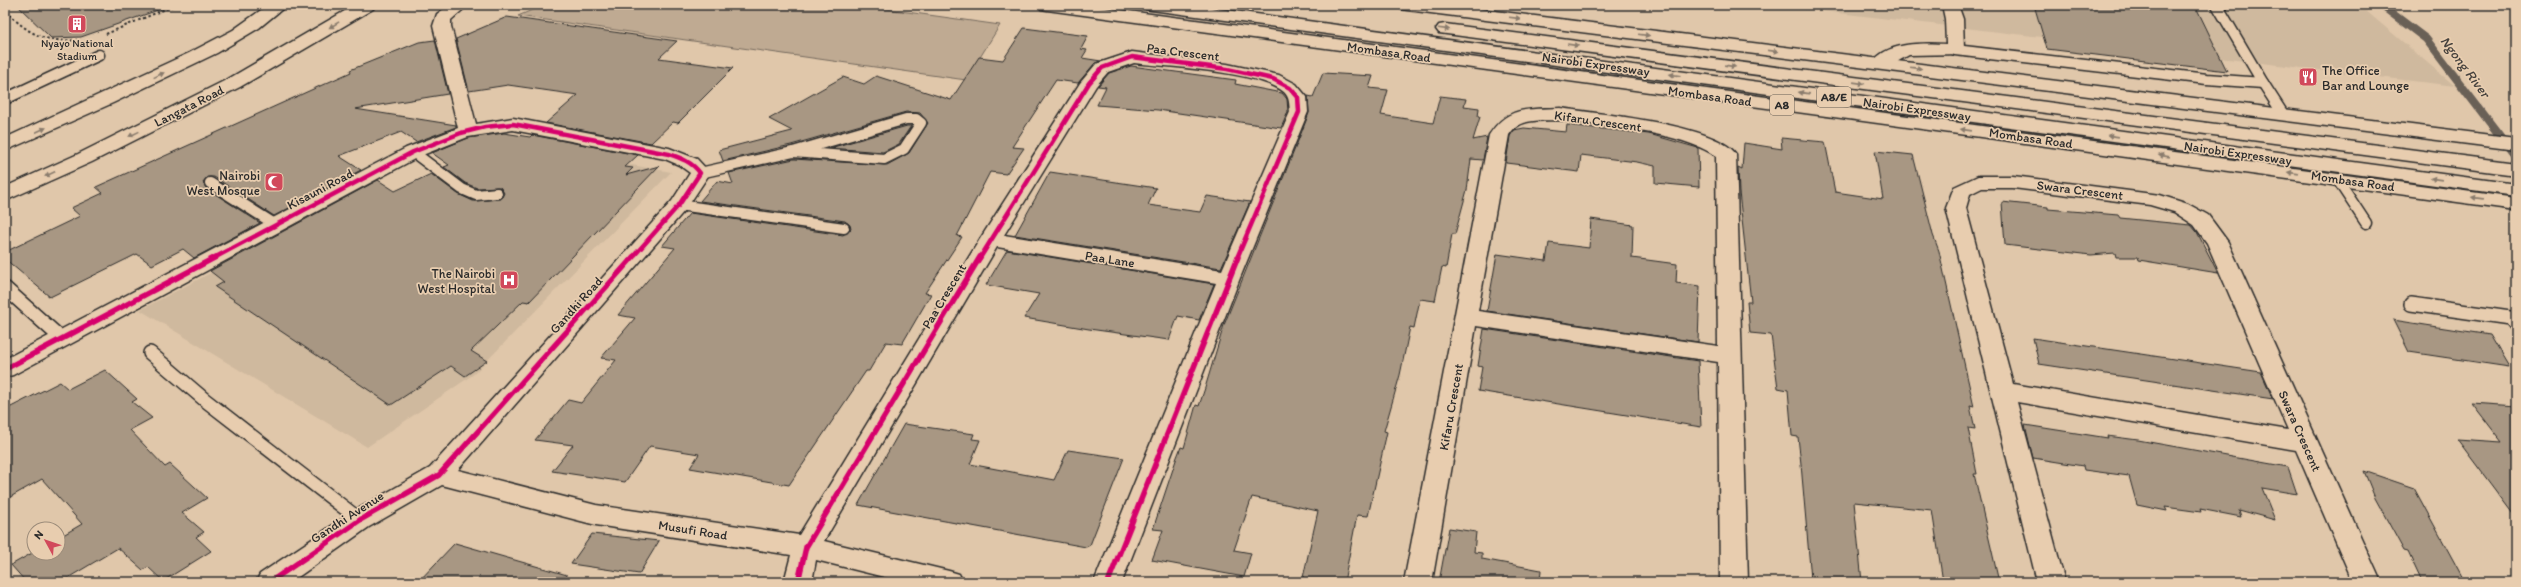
<svg xmlns="http://www.w3.org/2000/svg" width="2521" height="587" viewBox="0 0 2521 587" font-family="Itim,sans-serif">
	<style>
		.built { fill: #cfb99e }
		.green { fill: #bfaa92; stroke: #756a5e }
		.lines { fill: none; stroke-linecap: round; stroke-linejoin: round }
		.stream { stroke: #696057; stroke-width: 8 }
		.building { fill: #a89783; stroke: #2b2b2b }
		.service-far1-casing { stroke: #2b2b2b; stroke-width: 13 }
		.service-casing { stroke: #2b2b2b; stroke-width: 16 }
		.minor-casing { stroke: #2b2b2b; stroke-width: 3 }
		.secondary-casing { stroke: #2b2b2b; stroke-width: 3 }
		.trunk-casing { stroke: #2b2b2b; stroke-width: 3 }
		.motorway-casing { stroke: #2b2b2b; stroke-width: 3 }
		.path { stroke: #2b2b2b; stroke-width: 2; stroke-dasharray: 2.5 2.5; stroke-linecap: butt }
		.service-far1 { stroke: #e8cdaf; stroke-width: 10 }
		.service { stroke: #e8cdaf; stroke-width: 13 }
		.minor { fill: #e8cdaf; fill-rule: evenodd }
		.secondary { fill: #e8cdaf; fill-rule: evenodd }
		.trunk { fill: #e8cdaf; fill-rule: evenodd }
		.motorway { fill: #e8cdaf; fill-rule: evenodd }
		.cycleway-far1-casing { stroke: #e8cdaf; stroke-width: 6 }
		.cycleway-casing { stroke: #e8cdaf; stroke-width: 8 }
		.cycleway-far1 { stroke: #d6006c; stroke-width: 4.5 }
		.cycleway { stroke: #d6006c; stroke-width: 5.5 }
		.oneway { fill: #8a7c6d }
		.labels { text-anchor: middle; dominant-baseline: central; stroke-width: 3.5; stroke-linejoin: round; paint-order: stroke }
		.far-poi-label { font-size: 11px; fill: #2b2b2b; stroke: #e8cdaf }
		.shield { fill: #e8cdaf; stroke: #645c53; stroke-width: 1 }
		.shield-label { font-size: 12px; font-weight: bold; fill: #2b2b2b }
		.street-label { font-size: 13px; fill: #2b2b2b; stroke: #e8cdaf }
		.poi-label { font-size: 13px; fill: #2b2b2b; stroke: #e8cdaf; text-anchor: end }
		.water-label { font-size: 14px; font-style: italic; fill: #45413d; stroke: #e8cdaf }
	</style>
	<rect width="100%" height="100%" fill="#e0c7aa"/>
	<filter id="ink" filterUnits="userSpaceOnUse"><feTurbulence type="fractalNoise" baseFrequency=".025" numOctaves="2"/><feDisplacementMap in="SourceGraphic" scale="8" xChannelSelector="R" yChannelSelector="G"/><feConvolveMatrix kernelMatrix="1 2 1 2 8 2 1 2 1" color-interpolation-filters="sRGB"/></filter>
	<g filter="url(#ink)">
		<g class="built">
			<path d="M1771,5h588l96,81z"/>
			<path d="M587,157l84,15 -197,202 -107,73 -227,-137 116,-61 137,85z"/>
		</g>
		<path class="green" d="M544,5h313l143,20 -34,55 -448,-64z"/>
		<g class="lines">
			<path class="stream" d="M2381,5l45,34 90,118"/>
		</g>
		<g class="building">
			<path d="M17,5h144v4l-80,28 -30,1z"/>
			<path d="M2034,5l162,2 31,64 -180,-22z"/>
			<path d="M507,17l170,24 -18,17 74,10 -55,55 -5,-1 -22,21 -105,-20 32,-28 -70,-10 -39,6 -13,-52z"/>
			<path d="M1024,28l64,8 -7,13 6,1 -5,8 19,3 -6,2 -17,20 -22,-3 -44,67 12,1 -18,26 -16,-2 -33,64 5,1 -37,56 6,1 -29,50 -16,-2 -17,29h-3l-77,114 -99,-17 9,-14 -49,-8 -25,36 -73,-11 21,-26 -38,-5 33,-40 13,3 35,-43 -15,-2 34,-40 -17,-3 57,-67 -13,-2 28,-33 153,22 8,-6 -1,-4 -5,-4 -145,-20 17,-20 16,3 -4,-11 65,-14 93,6 22,-12 19,-30 -8,-10 -14,-1 -115,33 -68,16 -4,-11 73,-19 -23,-12 74,-42 21,7 12,-8 75,24 28,-43 24,3z"/>
			<path d="M435,40l13,54 -93,15 101,16v2l-40,15 -15,-10 -62,24 22,14 -87,46 -60,-39h-7l-4,5 3,6 54,35 -66,35 -11,-9 -31,16 -15,-11 -87,43 -45,-38v-7l75,-36 -9,-8 32,-15 -7,-6 255,-115 -1,-2 69,-28z"/>
			<path d="M1131,66l105,14 -1,4 47,9 5,6 1,13 -7,16 -123,-18 -61,-5 9,-18 -8,-1 11,-13z"/>
			<path d="M1323,73l50,3 -4,12 19,2 -7,25 52,8 7,-27 26,3 -2,7 15,2 -1,9h2l-7,23 14,-3 -4,23 -12,-1 -4,31 -12,44h-3l-6,34 -4,-1 -7,34 -15,-2 -6,29 -4,-1 -10,48 -16,56 3,1 -19,84 -11,-1 -13,67h-42l16,-71 -66,-14 -18,53 17,3 -7,24 -92,-17 11,-30 -10,-1 24,-72 4,-10 3,1 12,-43 3,1 6,-18 19,-63 78,-194 7,-18 -1,-17 5,1z"/>
			<path d="M1567,125l82,9 49,14 1,39 -44,-4v-17l-18,-4 -56,-7 -2,17 -73,-9 4,-27 4,-6 10,-2 42,4z"/>
			<path d="M907,126h4l-12,18 -16,8 -53,-4z"/>
			<path d="M504,133l26,4 2,-2 106,20 -13,12 8,1 -7,7 33,-9 -130,136 -6,-1 -52,50 16,10 -22,15 -14,-10 -60,39 -176,-118 9,-5 -14,-11 168,-91 17,11 36,-17 27,20 15,7 28,-2 3,-6 -4,-6 -23,1 -12,-5 -21,-16 5,-2 -17,-12 36,-15z"/>
			<path d="M1781,138l44,4 10,50 48,7 -8,-48 38,4 20,80 6,16 35,156 -4,-1 5,23 -7,-1 9,46h-3l25,108h-56l-11,-72 -78,-8 8,80h-29l-22,-3 -10,-115 -3,-27 -6,-1 -4,-46 -10,-2 -7,-53 -21,-2 -3,-31h4l-12,-110 -1,-25 4,2 2,-26 38,6z"/>
			<path d="M1050,172l106,16 -8,17 52,7 7,-16 43,6 -29,66 -206,-33z"/>
			<path d="M2002,202l46,5v2l70,6 2,3 71,7 6,7 21,41 -79,-13 -1,-3h-22l-1,-4 -24,2 -86,-10z"/>
			<path d="M1591,219l42,6 -1,33 45,6 -1,19 24,3 -2,56 -211,-31 10,-57 49,7 3,-18 40,5z"/>
			<path d="M1007,250l207,34 -15,36 -21,-4 -9,24 -80,-11 -65,-11 15,-24 -53,-9z"/>
			<path d="M2393,320l97,15 19,32 -100,-15z"/>
			<path d="M1484,329l214,32 3,66 -223,-36 4,-24 -4,-1z"/>
			<path d="M2033,338l228,34 12,27 -234,-35z"/>
			<path d="M105,370l32,29 -5,3 20,16 -22,12 35,37 5,-3 37,34 -25,15 22,19 -8,5 15,14 -48,30 -15,-14 -5,3 -25,-22 -57,34h-35l-15,-17 23,-13 24,1v-15l24,-14 -40,-45 -37,21v-90l55,-28 8,7z"/>
			<path d="M2472,403l44,3v112l-59,-79 45,3z"/>
			<path d="M904,424l70,10 -2,5 8,1 -10,24 84,16 14,-30 56,8 -34,87 -4,2 -228,-42z"/>
			<path d="M2025,425l83,13 -1,-2 31,4 150,27 9,27 -35,-6 13,32 -36,-10 2,7 -41,-8 1,3 -36,-5 2,4 -30,-6 -8,-29 -45,-6 -1,-4 -50,-8z"/>
			<path d="M2364,471l50,17 51,94h-43l-14,-30 -4,-1 -29,-53z"/>
			<path d="M1449,528l27,4 -2,20 8,1v6l59,11 -1,12h-101z"/>
			<path d="M592,534l67,7 -20,33 -68,-10z"/>
			<path d="M455,543l112,32 -1,7h-148z"/>
		</g>
		<g class="lines">
			<g class="service-far1-casing">
				<g id="service-far1">
					<path d="M1955,50l252,29 56,4 -46,-78"/>
					<path d="M2263,83l20,31"/>
					<path d="M5,99l94,-44"/>
					<path d="M906,119h10l5,4 -17,26 -20,10 -91,-7z"/>
					<path d="M413,152l49,37 14,6 21,-2"/>
					<path d="M700,173l93,-21"/>
					<path d="M2337,179l29,44"/>
					<path d="M210,183l66,42"/>
					<path d="M679,205l165,23"/>
				</g>
			</g>
			<g class="service-casing">
				<g id="service">
					<path d="M5,288l57,51"/>
					<path d="M2411,304l99,14 6,7"/>
					<path d="M150,353l55,47 155,120"/>
				</g>
			</g>
			<g class="minor-casing">
				<g id="minor">
					<path d="M449,5h19l-17,15v6l25,98 37,-6 156,30 28,11 13,14 -24,36 -228,261 138,35 203,30 181,-296 100,-156 16,-19 36,-12 95,12 52,11 17,9 11,13 1,15 -68,166 -118,304h-28l122,-299 -219,-36 -173,294 125,30 10,3 4,8h-59l-88,-22 -4,22h-28l7,-27 -195,-30 -154,-40 -73,42 -78,55h-35l4,-8 91,-61 79,-45 242,-267 18,-28 -11,-8 -14,-6 -152,-29 -45,7 -48,19 -407,219 -8,2v-18l401,-211 52,-20 -25,-102 4,-12zM1134,63c34,4 125,8 150,29 6,6 5,12 6,20l-68,158 -218,-35 92,-149 12,-14z"/>
					<path d="M1942,5h16l5,14 1,31 -3,4 -52,1 -23,13h-12l-3,-4c16,-23 51,-21 75,-20l-1,-25z"/>
					<path d="M1560,108c38,6 155,16 176,46l12,428h-28l-2,-220 -242,-36 -44,256h-28l85,-447c20,-30 39,-25 71,-27zM1560,120c46,7 119,11 156,36l2,190 -240,-35 31,-176c11,-18 32,-14 51,-15z"/>
					<path d="M1978,176h35l147,19 28,9 20,11 20,27 153,340h-28l-57,-132 -279,-48 48,180h-28l-91,-374 8,-21zM1982,188h31l137,17 24,7 20,13 13,18 81,187 -275,-46 -47,-176 4,-14z"/>
				</g>
			</g>
			<g class="secondary-casing">
				<g id="secondary">
					<path d="M268,5h19l-28,23 -42,25 -104,50 -108,48v-13l184,-85 44,-23z"/>
					<path d="M355,5h20l-2,4 -133,78 -148,75 -87,39v-14l73,-33 150,-75z"/>
				</g>
			</g>
			<g class="trunk-casing">
				<g id="trunk">
					<path d="M1039,5h45l1432,193v12l-1469,-200 -6,-1z"/>
					<path d="M1399,5h48l1069,133v12l-1109,-140 -6,-1z"/>
				</g>
			</g>
			<g class="motorway-casing">
				<g id="motorway">
					<path d="M1144,5h45l1327,179v12l-1364,-186 -6,-1z"/>
					<path d="M1445,24l1071,139v12l-1077,-142 -3,-4 3,-4z"/>
				</g>
			</g>
			<g class="path">
				<path d="M5,11c25,23 38,32 73,29"/>
				<path d="M106,34l69,-29"/>
			</g>
			<use href="#service-far1" class="service-far1"/>
			<use href="#service" class="service"/>
			<use href="#minor" class="minor"/>
			<use href="#secondary" class="secondary"/>
			<use href="#trunk" class="trunk"/>
			<use href="#motorway" class="motorway"/>
			<g class="cycleway-far1-casing">
				<g id="cycleway-far1">
					<path d="M214,258l199,-106 48,-19 24,-6 28,-3 156,30c12,4 23,8 31,19l-21,32 -47,53"/>
					<path d="M980,258l109,-175 13,-15 30,-11 95,12 46,10 17,9 8,9 1,15 -62,146"/>
				</g>
			</g>
			<g class="cycleway-casing">
				<g id="cycleway">
					<path d="M5,369l211,-112"/>
					<path d="M270,582l90,-62 79,-45 194,-218"/>
					<path d="M798,582l8,-35 174,-290"/>
					<path d="M1108,582l130,-325"/>
				</g>
			</g>
			<use href="#cycleway-far1" class="cycleway-far1"/>
			<use href="#cycleway" class="cycleway"/>
		</g>
		<defs><path id="oneway-solid" d="M-6-.8H1V-3.2L6.5 0L1 3.2V.8H-6Z"/></defs>
		<g class="oneway">
			<use href="#oneway-solid" transform="translate(1515 18) rotate(7)"/>
			<use href="#oneway-solid" transform="translate(334 25) rotate(149)"/>
			<use href="#oneway-solid" transform="translate(1444 29) rotate(7)"/>
			<use href="#oneway-solid" transform="translate(1644 35) rotate(7)"/>
			<use href="#oneway-solid" transform="translate(1573 45) rotate(8)"/>
			<use href="#oneway-solid" transform="translate(1773 51) rotate(7)"/>
			<use href="#oneway-solid" transform="translate(1730 66) rotate(8)"/>
			<use href="#oneway-solid" transform="translate(1916 68) rotate(7)"/>
			<use href="#oneway-solid" transform="translate(159 75) rotate(-26)"/>
			<use href="#oneway-solid" transform="translate(1675 75) rotate(-172)"/>
			<use href="#oneway-solid" transform="translate(1859 83) rotate(8)"/>
			<use href="#oneway-solid" transform="translate(1804 93) rotate(-172)"/>
			<use href="#oneway-solid" transform="translate(41 130) rotate(-24)"/>
			<use href="#oneway-solid" transform="translate(1966 130) rotate(-172)"/>
			<use href="#oneway-solid" transform="translate(134 134) rotate(154)"/>
			<use href="#oneway-solid" transform="translate(2113 136) rotate(-172)"/>
			<use href="#oneway-solid" transform="translate(2164 156) rotate(-172)"/>
			<use href="#oneway-solid" transform="translate(2293 173) rotate(-172)"/>
			<use href="#oneway-solid" transform="translate(50 174) rotate(155)"/>
			<use href="#oneway-solid" transform="translate(2436 179) rotate(-172)"/>
			<use href="#oneway-solid" transform="translate(2477 198) rotate(-172)"/>
		</g>
	</g>
	<defs>
		<g id="building-square" transform="scale(1)"><rect x="-9" y="-9" width="18" height="18" rx="4" fill="#d1495b" stroke="#e8cdaf"/><path d="M-4-6H4V6H1V3H-1V6H-4ZM-2.5-4.3h1.7v1.8h-1.7ZM.8-4.3h1.7v1.8H.8ZM-2.5-1h1.7V.8h-1.7ZM.8-1h1.7V.8H.8Z" fill="#fff"/></g>
		<g id="restaurant-square" transform="scale(1)"><rect x="-9" y="-9" width="18" height="18" rx="4" fill="#d1495b" stroke="#e8cdaf"/><path d="M-5-6h1v4h1v-4h1v4h1v-4h1v5L-1.5 .5V6h-2V.5L-5-1ZM5-6V6H3V1.5H1.5Q1.5-4 5-6Z" fill="#fff"/></g>
		<g id="mosque-square" transform="scale(1)"><rect x="-9" y="-9" width="18" height="18" rx="4" fill="#d1495b" stroke="#e8cdaf"/><path d="M3.5-4.9A6 6 0 1 0 3.5 4.9A5 5 0 1 1 3.5-4.9Z" fill="#fff"/></g>
		<g id="hospital-square" transform="scale(1)"><rect x="-9" y="-9" width="18" height="18" rx="4" fill="#d1495b" stroke="#e8cdaf"/><path d="M-5-5h3v3.5h4V-5h3V5h-3V1.5h-4V5h-3Z" fill="#fff"/></g>
	</defs>
	<g fill-rule="evenodd">
		<use href="#building-square" x="77" y="24"/>
		<use href="#restaurant-square" x="2308" y="77"/>
		<use href="#mosque-square" x="274" y="182"/>
		<use href="#hospital-square" x="509" y="280"/>
	</g>
	<g class="labels">
		<g class="far-poi-label">
			<text x="77" y="43">Nyayo National<tspan x="77" dy="13">Stadium</tspan></text>
		</g>
		<g class="shield">
			<rect x="1817" y="87" width="34" height="20" rx="3"/>
			<rect x="1770" y="95" width="24" height="20" rx="3"/>
		</g>
		<g class="shield-label">
			<text x="1834" y="97">A8/E</text>
			<text x="1782" y="105">A8</text>
		</g>
		<g class="street-label">
			<text transform="translate(1183 52) rotate(7)">Paa Crescent</text>
			<text transform="translate(1389 52) rotate(8)">Mombasa Road</text>
			<text transform="translate(1596 64) rotate(8)">Nairobi Expressway</text>
			<text transform="translate(1710 96) rotate(8)">Mombasa Road</text>
			<text transform="translate(189 106) rotate(-27)">Langata Road</text>
			<text transform="translate(1917 109) rotate(8)">Nairobi Expressway</text>
			<text transform="translate(1598 121) rotate(8)">Kifaru Crescent</text>
			<text transform="translate(2031 138) rotate(8)">Mombasa Road</text>
			<text transform="translate(2238 153) rotate(8)">Nairobi Expressway</text>
			<text transform="translate(2353 181) rotate(8)">Mombasa Road</text>
			<text transform="translate(320 189) rotate(-28)">Kisauni Road</text>
			<text transform="translate(2080 190) rotate(7)">Swara Crescent</text>
			<text transform="translate(1110 259) rotate(9)">Paa Lane</text>
			<text transform="translate(944 296) rotate(-59)">Paa Crescent</text>
			<text transform="translate(576 305) rotate(-48)">Gandhi Road</text>
			<text transform="translate(1451 407) rotate(-80)">Kifaru Crescent</text>
			<text transform="translate(2300 431) rotate(66)">Swara Crescent</text>
			<text transform="translate(347 517) rotate(-33)">Gandhi Avenue</text>
			<text transform="translate(693 530) rotate(9)">Musufi Road</text>
		</g>
		<g class="poi-label">
			<text x="2322" y="70" text-anchor="start">The Office<tspan x="2322" dy="15">Bar and Lounge</tspan></text>
			<text x="260" y="175">Nairobi<tspan x="260" dy="15">West Mosque</tspan></text>
			<text x="495" y="273">The Nairobi<tspan x="495" dy="15">West Hospital</tspan></text>
		</g>
		<g class="water-label">
			<text transform="translate(2465 67) rotate(53)">Ngong River</text>
		</g>
	</g>
	<rect width="2521" height="587" fill="none" stroke="#e8cdaf" stroke-width="20"/>
	<rect x="10" y="10" width="2501" height="567" fill="none" stroke="#2b2b2b" stroke-width="1.5" filter="url(#ink)"/>
	<g transform="translate(46 541) rotate(310)"><circle r="19" fill="#e8cdaf" stroke="#9c8c7a"/>
	<path d="M0-3L7 15L0 10L-7 15Z" fill="#d1495b"/>
	<text y="-6" font-size="11" font-weight="bold" text-anchor="middle" fill="#2b2b2b">N</text>
	</g>
</svg>
